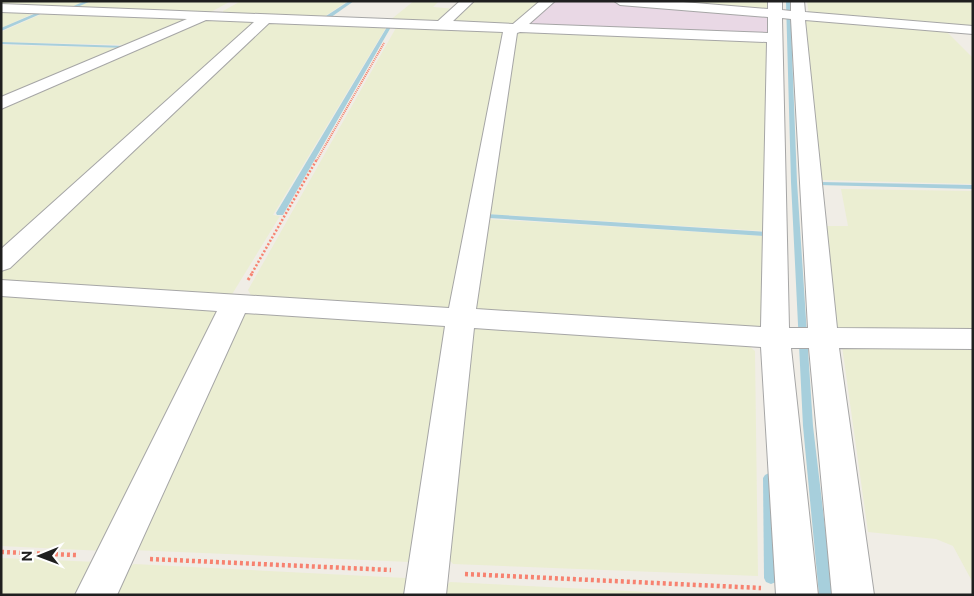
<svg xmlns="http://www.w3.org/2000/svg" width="974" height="596" viewBox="0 0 974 596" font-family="'Public Sans',sans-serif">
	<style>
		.industrial { fill: #e9d8e5 }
		.farmland { fill: #ebeed2 }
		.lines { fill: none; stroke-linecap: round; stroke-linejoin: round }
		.stream { fill: #a7cfdc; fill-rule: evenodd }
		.minor-casing { stroke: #a6a6a6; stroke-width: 2 }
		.path-far3 { stroke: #f78270; stroke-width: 2; stroke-dasharray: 1 1; stroke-linecap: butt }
		.path-far2 { stroke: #f78270; stroke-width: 2.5; stroke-dasharray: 2 2; stroke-linecap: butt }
		.path-far1 { stroke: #f78270; stroke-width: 3; stroke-dasharray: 2.5 2.5; stroke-linecap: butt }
		.path { stroke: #f78270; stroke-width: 4.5; stroke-dasharray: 3 3; stroke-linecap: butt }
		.minor { fill: #fff; fill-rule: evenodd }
	</style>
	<rect width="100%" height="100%" fill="#f0ede6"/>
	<path class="industrial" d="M553,1h42l174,15v19l-246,-9z"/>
	<g class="farmland">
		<path d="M1,1h86l-16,6h-70z"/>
		<path d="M92,1h139l-22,12 -133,-6z"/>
		<path d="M241,1h107l-26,17 -98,-4 -1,-3z"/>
		<path d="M414,1h25l-6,6 23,2 -15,13 -52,-1z"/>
		<path d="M471,1h72l-31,24 -66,-2z"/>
		<path d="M644,1h126v10z"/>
		<path d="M807,1h166v27l-164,-13z"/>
		<path d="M1,10l38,1 -38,17z"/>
		<path d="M44,13l150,5 -61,27 -132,-3v-10z"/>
		<path d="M204,20h53l-256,238v-152z"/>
		<path d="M804,20l141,10 28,28v25l-2,1 2,2v98l-152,-4z"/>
		<path d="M266,22l121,4 -114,189 7,1 -49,80 -230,-14v-15z"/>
		<path d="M397,26l109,6 -50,274 -8,5 -196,-14 -4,-7z"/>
		<path d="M520,30l249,11 -5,190 -277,-17 27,-182z"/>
		<path d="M1,45l126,3 -126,53z"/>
		<path d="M841,189l132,2v142h-126l-10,-6 -11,-101h22z"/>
		<path d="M486,219l278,17 -3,89 -5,5 -276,-18 -8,-9z"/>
		<path d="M1,293l221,14 -118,244 -103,-5z"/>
		<path d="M238,312l208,12 -36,238 -278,-12z"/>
		<path d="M479,324l265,18 11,9 3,225 -305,-12 -8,-9 26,-227z"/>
		<path d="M842,346h131v237l-20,-37 -17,-7 -68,-7z"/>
		<path d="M1,558l97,4 -16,33h-81z"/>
		<path d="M134,564l272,14 8,7 -2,10h-303l11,-23z"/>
		<path d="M450,582l219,11 1,2h-232l1,-3z"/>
	</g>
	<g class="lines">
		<g class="stream">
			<path d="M85,1h6l-18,8 -4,-1z"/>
			<path d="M349,1h5l-27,19h-4v-2z"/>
			<path d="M786,1h4l7,181 16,244 20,169h-14l-16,-169 -12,-244z"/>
			<path d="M41,11l4,1 -44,19v-3z"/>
			<path d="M389,26l2,1 -107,186 -1,2h-6l-1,-2 111,-186z"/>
			<path d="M1,42l125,4 2,1 -2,1 -125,-4z"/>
			<path d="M821,182l152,3v4l-154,-4 -1,-1z"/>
			<path d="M486,214l282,18 4,2v5l-4,2h-3l-1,-5 -275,-18 -4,-2z"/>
			<path d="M769,473l4,2 2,3 3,100 -2,4 -5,2 -5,-2 -2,-4 -1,-100 2,-3z"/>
		</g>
		<g class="minor-casing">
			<path id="minor" d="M460,1h14l-21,20 60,3 27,-23h15l-26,23 239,9v-16l-148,-12 -6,-4h57l97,8v-8h14v9l9,1v-10h13l1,11 168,14v8l-168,-14 32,308 136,1v20l-134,-1 35,247h-42l-23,-247h-18l27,247h-42l-15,-248 -287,-19 -28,267h-42l41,-269 -200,-13 -128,282h-42l142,-284 -216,-15v-16l448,28 54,-276 -234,-9 -259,245 -9,3v-22l253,-227 -48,-2 -205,89v-12l186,-78 -186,-7v-8l437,17zM782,18l9,1 17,309h-19zM520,32l247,10 -6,285 -285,-18 41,-276z"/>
		</g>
		<path class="path-far3" d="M317,160l67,-117"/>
		<path class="path-far2" d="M252,273l65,-114"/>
		<path class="path-far1" d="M248,280l5,-8"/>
		<g class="path">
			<path d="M1,552l75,3"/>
			<path d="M150,559l241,11"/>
			<path d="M465,574l296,14"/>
		</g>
		<use href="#minor" class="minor"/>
	</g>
	<rect width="974" height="596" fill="none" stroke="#1f1f1f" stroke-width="5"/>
	<g transform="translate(40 556) rotate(269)" stroke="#ffffff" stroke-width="4" paint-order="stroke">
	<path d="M0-4L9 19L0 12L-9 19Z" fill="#1f1f1f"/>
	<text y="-8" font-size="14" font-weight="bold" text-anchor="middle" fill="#1f1f1f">N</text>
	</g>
</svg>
